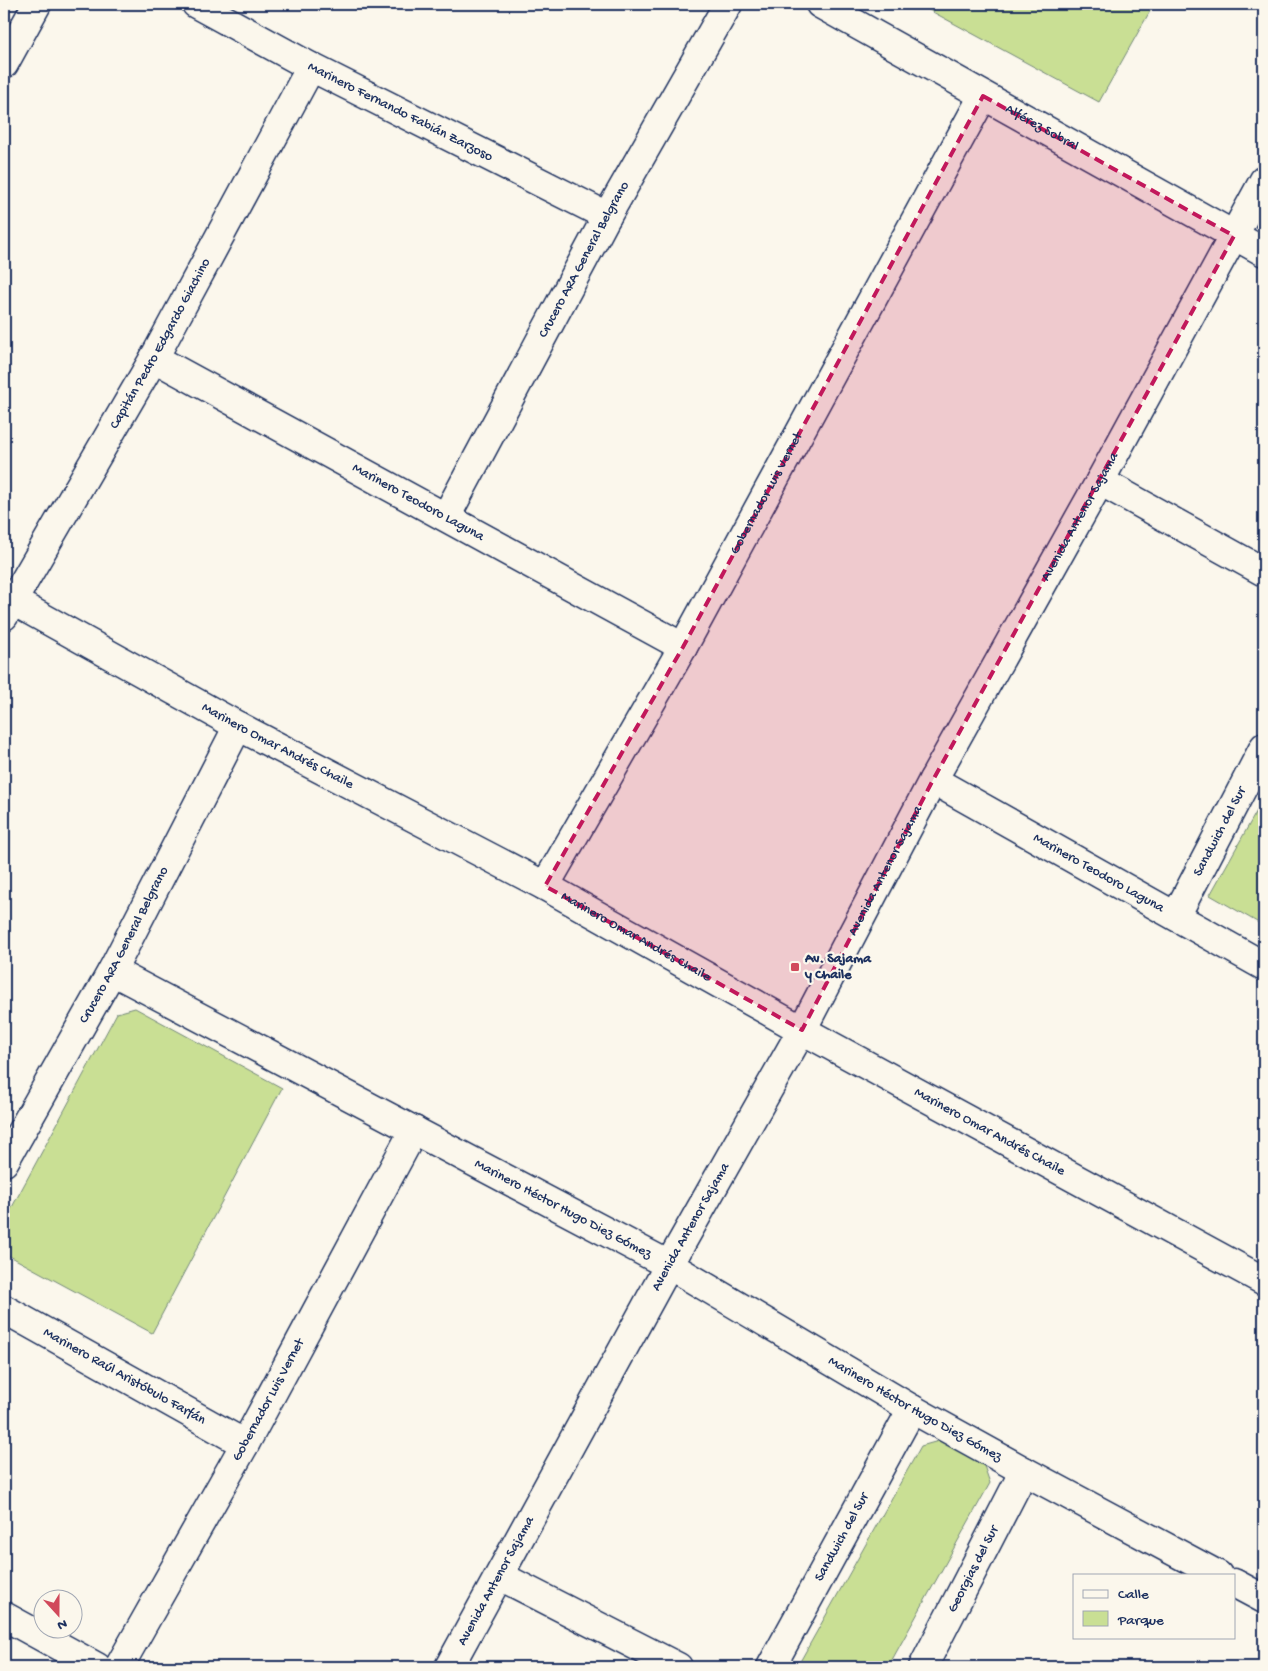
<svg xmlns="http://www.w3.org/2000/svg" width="1268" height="1671" viewBox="0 0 1268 1671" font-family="'Gochi Hand',sans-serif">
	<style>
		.green { fill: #c9df94; stroke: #728779 }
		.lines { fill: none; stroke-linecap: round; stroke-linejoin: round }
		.minor-casing { stroke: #1b2f5e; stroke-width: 31 }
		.minor { stroke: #fbf7ec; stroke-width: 28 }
		.marked { fill: #c2185b; fill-opacity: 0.2; stroke: #c2185b; stroke-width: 4; stroke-dasharray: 10 6; stroke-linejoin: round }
		.poi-dot { fill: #d1495b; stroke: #fbf7ec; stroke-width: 2 }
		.labels { text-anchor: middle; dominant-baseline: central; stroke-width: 4.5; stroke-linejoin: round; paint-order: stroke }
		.street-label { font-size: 14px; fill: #1b2f5e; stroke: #fbf7ec }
		.poi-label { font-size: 14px; font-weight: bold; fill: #1b2f5e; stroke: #fbf7ec; text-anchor: start }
	</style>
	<rect width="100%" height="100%" fill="#fbf7ec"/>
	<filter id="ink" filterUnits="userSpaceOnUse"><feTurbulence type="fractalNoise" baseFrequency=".02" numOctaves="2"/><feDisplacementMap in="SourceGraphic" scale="10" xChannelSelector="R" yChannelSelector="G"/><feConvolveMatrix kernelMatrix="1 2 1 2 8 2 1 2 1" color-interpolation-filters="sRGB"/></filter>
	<g filter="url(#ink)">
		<g class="green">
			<path d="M918,4h236l-55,98z"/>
			<path d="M1264,798v128l-54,-31z"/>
			<path d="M135,1008l147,80 -130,245 -148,-80v-31l113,-209z"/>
			<path d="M942,1440l41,23 7,20 -102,184h-91l124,-221z"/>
		</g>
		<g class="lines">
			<g class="minor-casing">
				<g id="minor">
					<path id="s1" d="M196,4l115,63 296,149"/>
					<path id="s2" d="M820,4l444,248"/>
					<path d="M4,64l33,-60"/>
					<path id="s3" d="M154,358l529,289"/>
					<path d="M1100,481l164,91"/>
					<path id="s4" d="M446,517l161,-301 121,-212"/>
					<path id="s5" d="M4,596l234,130 307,160 257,144 462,251"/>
					<path id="s6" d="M4,616l150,-258 157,-291"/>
					<path id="s7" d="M933,780l331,186"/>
					<path id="s8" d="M545,886l138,-239 300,-551"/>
					<path id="s9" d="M1176,916l88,-169"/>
					<path id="s10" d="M112,971l557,294 243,144 112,62 194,104"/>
					<path id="s11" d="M4,1162l108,-191 126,-245"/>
					<path id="s12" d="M4,1309l241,135"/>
					<path d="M500,1576l178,91"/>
					<path d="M1234,1583l30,16"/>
					<path d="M4,1616l93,51"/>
					<path id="s13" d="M119,1667l126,-223 169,-314"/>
					<path id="s14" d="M449,1667l220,-402 133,-235 131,-250 167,-299 164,-301"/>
					<path id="s15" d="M771,1667l141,-258"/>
					<path id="s16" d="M923,1667l101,-196"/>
				</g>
			</g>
			<use href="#minor" class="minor"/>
		</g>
	</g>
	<path class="marked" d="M983,96l251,140 -301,544 -131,250 -257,-144 138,-239z"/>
	<rect class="poi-dot" x="790" y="962" width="10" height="10" rx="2.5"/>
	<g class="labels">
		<g class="street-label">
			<text stroke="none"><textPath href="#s1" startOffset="231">Marinero Fernando Fabián Zarzoso</textPath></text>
			<text stroke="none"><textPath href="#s2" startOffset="254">Alférez Sobral</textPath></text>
			<text stroke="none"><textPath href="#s4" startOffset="292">Crucero ARA General Belgrano</textPath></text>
			<text stroke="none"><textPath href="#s6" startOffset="314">Capitán Pedro Edgardo Giachino</textPath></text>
			<text stroke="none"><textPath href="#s8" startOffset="451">Gobernador Luis Vernet</textPath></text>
			<text stroke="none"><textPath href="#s3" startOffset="301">Marinero Teodoro Laguna</textPath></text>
			<text stroke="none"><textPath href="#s14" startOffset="1312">Avenida Antenor Sajama</textPath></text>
			<text stroke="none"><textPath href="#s5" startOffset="312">Marinero Omar Andrés Chaile</textPath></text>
			<text stroke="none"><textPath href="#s9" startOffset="95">Sandwich del Sur</textPath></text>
			<text stroke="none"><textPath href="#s14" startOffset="908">Avenida Antenor Sajama</textPath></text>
			<text stroke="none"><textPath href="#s7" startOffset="190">Marinero Teodoro Laguna</textPath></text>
			<text stroke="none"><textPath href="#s5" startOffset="718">Marinero Omar Andrés Chaile</textPath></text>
			<text stroke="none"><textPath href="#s11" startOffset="248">Crucero ARA General Belgrano</textPath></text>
			<text stroke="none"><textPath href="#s5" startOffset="1122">Marinero Omar Andrés Chaile</textPath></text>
			<text stroke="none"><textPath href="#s10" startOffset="510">Marinero Héctor Hugo Diez Gómez</textPath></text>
			<text stroke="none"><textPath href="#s14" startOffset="502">Avenida Antenor Sajama</textPath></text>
			<text stroke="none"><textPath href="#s12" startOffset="138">Marinero Raúl Aristóbulo Farfán</textPath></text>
			<text stroke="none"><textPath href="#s13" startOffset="306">Gobernador Luis Vernet</textPath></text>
			<text stroke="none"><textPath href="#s10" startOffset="915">Marinero Héctor Hugo Diez Gómez</textPath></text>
			<text stroke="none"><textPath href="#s15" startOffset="148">Sandwich del Sur</textPath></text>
			<text stroke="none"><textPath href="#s16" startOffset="110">Georgias del Sur</textPath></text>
			<text stroke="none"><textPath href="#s14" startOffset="98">Avenida Antenor Sajama</textPath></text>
		</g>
		<g class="poi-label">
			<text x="805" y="959">Av. Sajama<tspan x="805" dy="16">y Chaile</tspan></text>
		</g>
	</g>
	<rect width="1268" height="1671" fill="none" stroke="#fbf7ec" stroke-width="20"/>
	<rect x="10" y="10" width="1248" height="1651" fill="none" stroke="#1b2f5e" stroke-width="2" filter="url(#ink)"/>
	<rect x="1073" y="1574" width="162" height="65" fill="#fbf7ec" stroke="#a1a7b3"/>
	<rect x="1083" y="1590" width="25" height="8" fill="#fbf7ec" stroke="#a1a7b3"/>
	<text x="1118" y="1598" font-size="15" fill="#1b2f5e">Calle</text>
	<rect x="1083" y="1611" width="25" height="15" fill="#c9df94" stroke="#a1a7b3"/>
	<text x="1118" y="1624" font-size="15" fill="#1b2f5e">Parque</text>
	<g transform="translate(58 1614) rotate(159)"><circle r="24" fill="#fbf7ec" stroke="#a1a7b3"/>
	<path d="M0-4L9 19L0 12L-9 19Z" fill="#d1495b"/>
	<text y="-8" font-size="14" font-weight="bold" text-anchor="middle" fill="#1b2f5e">N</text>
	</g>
</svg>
